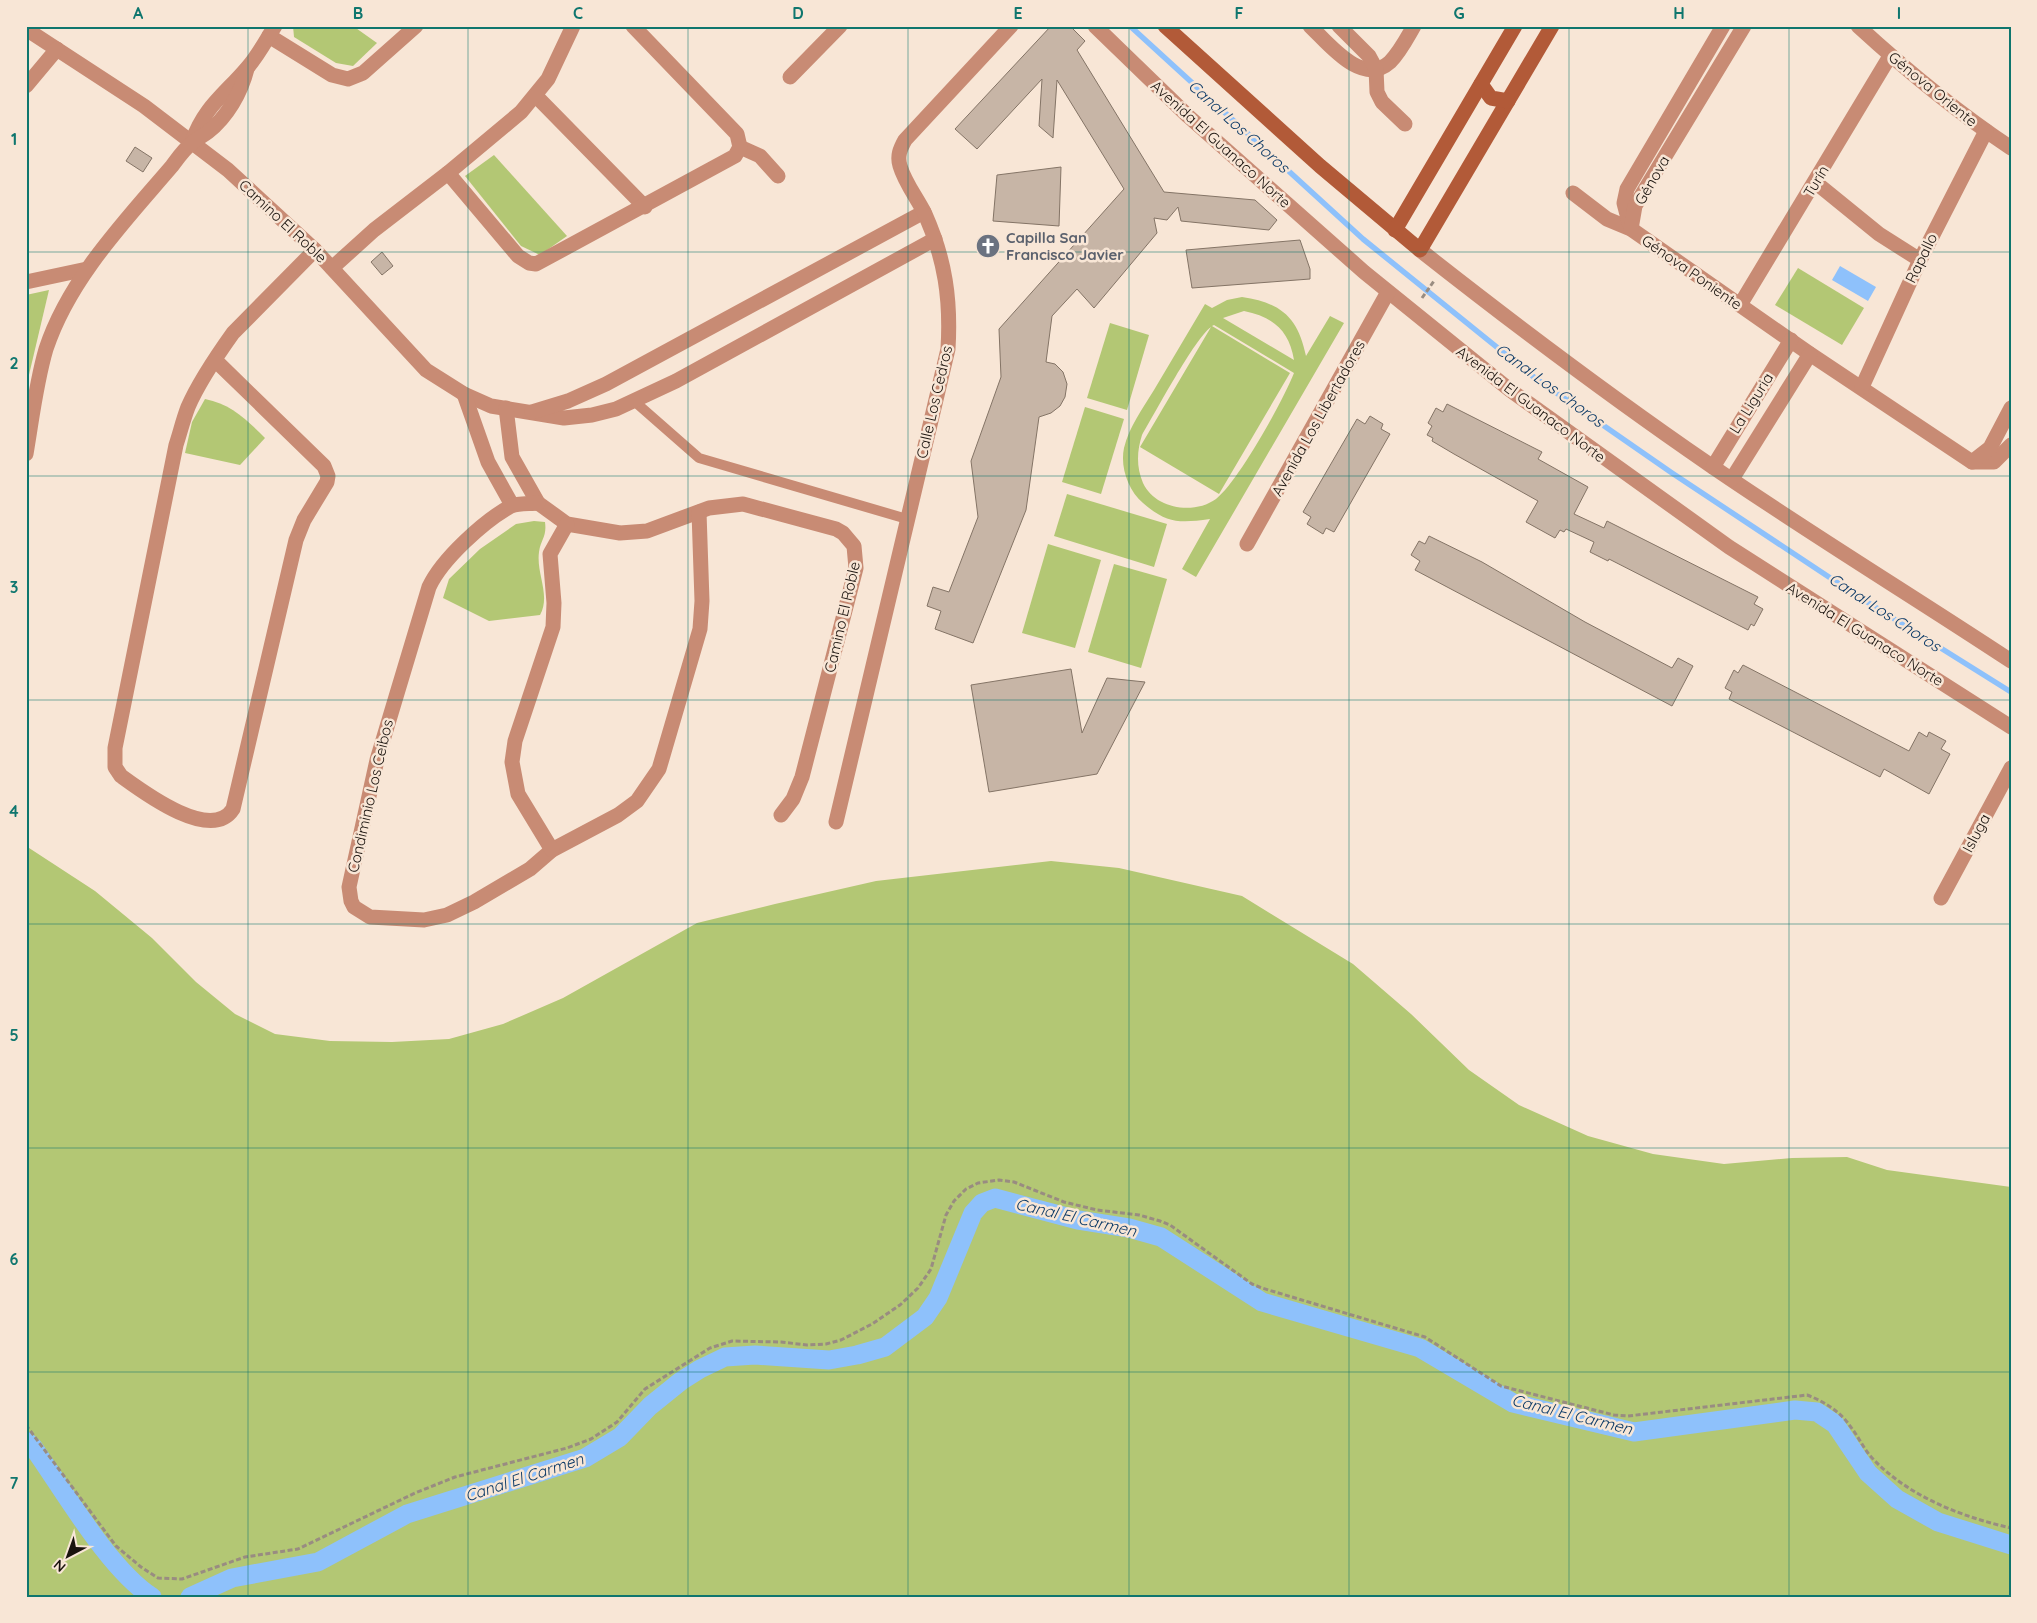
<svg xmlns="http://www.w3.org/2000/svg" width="2037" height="1623" viewBox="0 0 2037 1623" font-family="Quicksand,sans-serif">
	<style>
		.green { fill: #b3c774; fill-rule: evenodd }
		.water { fill: #8ec1fb }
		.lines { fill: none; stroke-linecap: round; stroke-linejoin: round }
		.stream { stroke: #8ec1fb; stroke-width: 5.5 }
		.canal { stroke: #8ec1fb; stroke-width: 19 }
		.building { fill: #c7b5a6; stroke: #847466 }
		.path { stroke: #998c81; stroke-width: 3; stroke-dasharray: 5 2.5; stroke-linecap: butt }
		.lane { stroke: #c88b74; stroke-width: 10 }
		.street { stroke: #c88b74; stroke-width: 15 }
		.secondary { stroke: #b25a38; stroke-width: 15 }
		.grid { fill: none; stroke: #0f766e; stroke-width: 1; stroke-opacity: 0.55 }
		.labels { text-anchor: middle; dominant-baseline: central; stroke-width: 5; stroke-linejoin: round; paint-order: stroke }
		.street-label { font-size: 15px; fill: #1a130e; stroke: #f8e6d6 }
		.worship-label { font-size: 15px; font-weight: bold; fill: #5b616d; stroke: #f8e6d6; text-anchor: start }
		.water-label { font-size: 16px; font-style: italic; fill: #0c3a67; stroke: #f8e6d6 }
		.neatline { fill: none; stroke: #0f766e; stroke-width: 2 }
		.grid-label { font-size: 16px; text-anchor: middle; font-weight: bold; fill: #0f766e }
	</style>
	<rect width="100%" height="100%" fill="#f8e6d6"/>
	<g class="green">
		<path d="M293,26h60l24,17 -24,23 -17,-3 -42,-26z"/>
		<path d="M494,155l73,81 -27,19 -19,-9 -56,-70z"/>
		<path d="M1798,268l66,40 -22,37 -67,-40z"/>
		<path d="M49,290l-21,89h-2v-84z"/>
		<path d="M1242,297c40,6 56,21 64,59l24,-40 14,7 -148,254 -14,-8 28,-50c-30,4 -43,5 -67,-16 -15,-13 -23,-36 -19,-55 5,-21 19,-40 30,-58 17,-29 34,-57 51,-86l7,4 15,-8zM1244,311c29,6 45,19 50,49l-71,-42zM1214,325l80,48c-11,28 -56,109 -78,126 -22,16 -61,10 -73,-16 -7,-17 -6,-32 -1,-48 13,-22 53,-97 69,-108l-71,120 79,47 71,-121 -78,-47z"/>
		<path d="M1110,323l39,12 -22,75 -40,-12z"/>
		<path d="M205,399c26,5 42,21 60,39l-25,27 -55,-12 7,-31z"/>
		<path d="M1085,407l39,12 -23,75 -39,-12z"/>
		<path d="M1067,494l100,30 -13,43 -100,-31z"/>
		<path d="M534,521l11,1c2,15 -4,17 -6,30 -3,22 12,43 1,63l-51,6 -46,-23 6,-19 31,-30 36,-25z"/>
		<path d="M1048,544l53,16 -26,88 -53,-15z"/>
		<path d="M1114,564l53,15 -26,89 -53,-16z"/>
		<path d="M26,846l69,45 57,47 44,44 39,32 40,20 55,7 62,1 57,-3 54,-15 60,-26 134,-75 78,-19 101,-23 175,-20 68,7 123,28 111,68 58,50 58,56 50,35 69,31 65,18 71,10 68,-6 55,-1 40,13 124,17v410h-1985z"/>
	</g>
	<path class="water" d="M1840,266l36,21 -8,14 -36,-21z"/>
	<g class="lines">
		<path class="stream" d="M1130,26l233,213 172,139 137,95 184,122 155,97"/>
		<g class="canal">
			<path d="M26,1441l7,6c32,45 75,121 119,150"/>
			<path d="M190,1597l42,-19 86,-16 89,-48 178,-56 35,-21 30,-31 31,-25 19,-12 25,-12 30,-2 74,5 28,-5 28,-8 40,-30 13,-19 35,-85 9,-10 13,-5 83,22 51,8 32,9 101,65 158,46 93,55 121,29 161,-22 22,2 18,12 33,49 29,26 41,23 73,23"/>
		</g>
	</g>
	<g class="building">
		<path d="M1051,26h19l15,15 -8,9 87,142 91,8 22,20 -8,10 -88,-9 -3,-14 -11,13 -13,-2 3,15 -63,75 -17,-19 -25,27 -6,46 9,2 8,8 4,12 -2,13 -5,9 -9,7 -12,4 -13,93 -53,133 -38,-14 6,-18 -14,-5 6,-19 16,5 29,-75 -7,-56 30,-84 -2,-48 125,-140 -67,-109 -4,58 -14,-12 3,-47 -65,70 -22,-20z"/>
		<path d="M135,147l17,11 -9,14 -17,-11z"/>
		<path d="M1061,167l-2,59 -66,-5 4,-46z"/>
		<path d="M1300,240l10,29v10l-118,9 -6,-38z"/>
		<path d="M382,252l11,14 -11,9 -11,-13z"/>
		<path d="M1447,404l95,48 -4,7 50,28 -14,27 30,14 3,-7 151,76 -4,7 9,5 -9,17 -3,-2 -3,6 -139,-71 -1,2 -18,-9 4,-10 -28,-13 -2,3 -4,-2 -5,8 -29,-16 12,-21 -84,-47 -22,-13 1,-3 -6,-3 5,-9 -4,-3 8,-15 7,4z"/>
		<path d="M1370,416l13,8 -2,5 9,5 -56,98 -8,-4 -3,6 -16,-10 4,-7 -8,-5 54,-93 8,5z"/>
		<path d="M1429,536l53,26 103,60 87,46 6,-10 15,8 -21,40 -257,-136 5,-9 -9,-6 8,-14 6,3z"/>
		<path d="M1743,665l166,86 10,-19 8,5 2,-5 17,9 -5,8 9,5 -21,40 -45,-25 -4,8 -151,-78 3,-7 -7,-4 9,-18 4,3z"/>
		<path d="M1071,669l11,64 25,-55 38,4 -48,92 -108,18 -18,-107z"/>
	</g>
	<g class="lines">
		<g class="path">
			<path d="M1422,298l12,-17"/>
			<path d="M26,1425l90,121 25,21 17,11 24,1 63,-22 53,-8 117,-56 40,-16 112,-29 24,-9 26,-17 28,-33 65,-41 22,-7 49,1 26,3 19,-1 15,-4 31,-16 28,-19 18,-17 13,-19 15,-54 8,-14 12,-12 12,-6 21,-3 15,2 50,20 33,8 42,5 21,6 10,4 82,59 10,4 163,49 76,49 113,29 14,1 179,-21c16,6 33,16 43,31 9,11 14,24 24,34 36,37 88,57 137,68"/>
		</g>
		<path class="lane" d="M634,401l65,57 208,61"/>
		<g class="street">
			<path d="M1095,26l93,90 176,156 146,118 219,157 282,180"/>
			<path d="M1310,26c19,18 52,61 80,36 10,-10 17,-24 24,-36"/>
			<path d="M1339,26l30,30 7,13 1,23 5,10 23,22"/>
			<path d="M1858,26c48,44 99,86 153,122"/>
			<path d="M26,29l118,77 84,64 87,80 111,120 38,24 27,12 73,12 28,-3 24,-6 60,-28 259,-142"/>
			<path d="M269,36l63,39 16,4 15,-6 53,-47"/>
			<path d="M790,77l50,-51"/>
			<path d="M26,86l31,-37"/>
			<path d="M536,96l109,111"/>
			<path d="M192,142c12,-35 33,-48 55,-74 11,-12 19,-28 28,-42"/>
			<path d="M740,147l20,9 18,20"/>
			<path d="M448,173l70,83 11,7 7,1 199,-108 5,-9 -3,-13 -104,-108"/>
			<path d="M1815,182l64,52 41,26"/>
			<path d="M1573,193l34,26 24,10 179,125 162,108h22l17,-17"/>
			<path d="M1630,226l-6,-23 3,-14 96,-163"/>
			<path d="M1631,229l4,-23 6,-10 103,-170"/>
			<path d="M1420,250c94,74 191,147 290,215 99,68 201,130 301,196"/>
			<path d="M332,268l42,-38 74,-57 73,-61 27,-33 25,-53"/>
			<path d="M26,282l61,-13"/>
			<path d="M1740,305l150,-249"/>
			<path d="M215,360l109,106 4,10 -1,6 -23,38 -8,20 -63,269c-22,34 -90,-17 -112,-33l-6,-9v-19l61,-303c4,-12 7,-25 12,-38 10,-23 30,-53 45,-74l82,-83"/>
			<path d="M1862,387l58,-127 66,-129"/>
			<path d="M464,394l24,68 24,43"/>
			<path d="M506,408l6,49 26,46 29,21 53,9 27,-2 62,-23 34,-4 93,25 7,4 11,13 2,22 -54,209 -9,22 -12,16"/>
			<path d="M532,412l36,-11 38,-17 318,-172"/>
			<path d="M26,454c6,-35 10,-71 20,-105 23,-70 79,-128 126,-183 6,-8 12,-17 20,-23 4,-4 11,-7 16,-11 19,-15 33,-39 39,-63"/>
			<path d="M1972,462l18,-14 21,-40"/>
			<path d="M1713,467l78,-127"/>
			<path d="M1732,479l78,-125"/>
			<path d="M538,503c-8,1 -20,0 -27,3 -27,15 -69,53 -82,81l-52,173 -28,127 2,14 3,6 16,10 54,3 23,-5 27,-13 56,-33 22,-19 66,-35 19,-14 22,-32 41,-140 2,-28 -3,-89"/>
			<path d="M1247,544l141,-252"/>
			<path d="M836,822l112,-473c3,-50 -3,-90 -23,-135 -8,-16 -20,-31 -25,-48 -3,-10 0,-17 5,-26l106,-114"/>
			<path d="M552,850l-34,-56 -6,-32 3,-21 38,-114 1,-24 -4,-49 17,-30"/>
			<path d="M1941,898l70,-130"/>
		</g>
		<g class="secondary">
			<path d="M1165,26l155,140 100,84 132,-224"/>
			<path d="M1481,84l10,14 17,3"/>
			<path d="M1395,230l120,-204"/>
		</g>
	</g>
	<path class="grid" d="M248,26v1571M468,26v1571M688,26v1571M908,26v1571M1129,26v1571M1349,26v1571M1569,26v1571M1789,26v1571M26,252h1985M26,476h1985M26,700h1985M26,924h1985M26,1148h1985M26,1372h1985"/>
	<defs>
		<g id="church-disc" transform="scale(1.25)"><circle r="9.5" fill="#6b7280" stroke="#f8e6d6"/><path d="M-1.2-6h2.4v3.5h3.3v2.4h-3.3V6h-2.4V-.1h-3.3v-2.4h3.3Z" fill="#fff"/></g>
	</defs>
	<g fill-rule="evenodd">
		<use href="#church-disc" x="988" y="246"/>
	</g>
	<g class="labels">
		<g class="street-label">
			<text transform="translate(1933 89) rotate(39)">Génova Oriente</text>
			<text transform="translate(1221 144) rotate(42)">Avenida El Guanaco Norte</text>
			<text transform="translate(1652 180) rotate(-60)">Génova</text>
			<text transform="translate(1816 181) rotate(-59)">Turín</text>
			<text transform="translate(283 221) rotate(43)">Camino El Roble</text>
			<text transform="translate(1921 258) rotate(-64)">Rapallo</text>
			<text transform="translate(1692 272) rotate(35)">Génova Poniente</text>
			<text transform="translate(934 402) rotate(-77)">Calle Los Cedros</text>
			<text transform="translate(1751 403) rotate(-58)">La Liguria</text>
			<text transform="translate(1531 404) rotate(37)">Avenida El Guanaco Norte</text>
			<text transform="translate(1318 418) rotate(-61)">Avenida Los Libertadores</text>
			<text transform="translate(842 617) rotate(-77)">Camino El Roble</text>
			<text transform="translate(1865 634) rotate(32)">Avenida El Guanaco Norte</text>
			<text transform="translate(370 796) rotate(-77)">Condiminio Los Ceibos</text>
			<text transform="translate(1976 833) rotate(-62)">Isluga</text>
		</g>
		<g class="worship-label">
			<text x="1006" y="237">Capilla San<tspan x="1006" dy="17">Francisco Javier</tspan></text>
		</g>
		<g class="water-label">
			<text transform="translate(1239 126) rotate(42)">Canal Los Choros</text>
			<text transform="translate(1550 385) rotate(36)">Canal Los Choros</text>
			<text transform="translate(1885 612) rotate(33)">Canal Los Choros</text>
			<text transform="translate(1076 1217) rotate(13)">Canal El Carmen</text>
			<text transform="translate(1572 1414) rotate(14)">Canal El Carmen</text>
			<text transform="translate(524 1477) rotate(-18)">Canal El Carmen</text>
		</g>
	</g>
	<rect width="2037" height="1623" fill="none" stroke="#f8e6d6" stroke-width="55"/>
	<g transform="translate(68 1556) rotate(221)" stroke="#f8e6d6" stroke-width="4" paint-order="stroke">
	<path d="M0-4L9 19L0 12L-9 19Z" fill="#1a130e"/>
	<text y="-8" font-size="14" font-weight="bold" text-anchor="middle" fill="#1a130e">N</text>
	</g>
	<rect x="28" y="28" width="1982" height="1568" class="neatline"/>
	<g class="grid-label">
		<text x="138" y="19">A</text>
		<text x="358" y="19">B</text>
		<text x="578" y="19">C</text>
		<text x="798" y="19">D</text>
		<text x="1018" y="19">E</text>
		<text x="1239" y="19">F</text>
		<text x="1459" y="19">G</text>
		<text x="1679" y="19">H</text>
		<text x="1899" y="19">I</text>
		<text x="14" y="145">1</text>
		<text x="14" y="369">2</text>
		<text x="14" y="593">3</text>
		<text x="14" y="817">4</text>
		<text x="14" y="1041">5</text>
		<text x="14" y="1265">6</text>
		<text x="14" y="1489">7</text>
	</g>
</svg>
